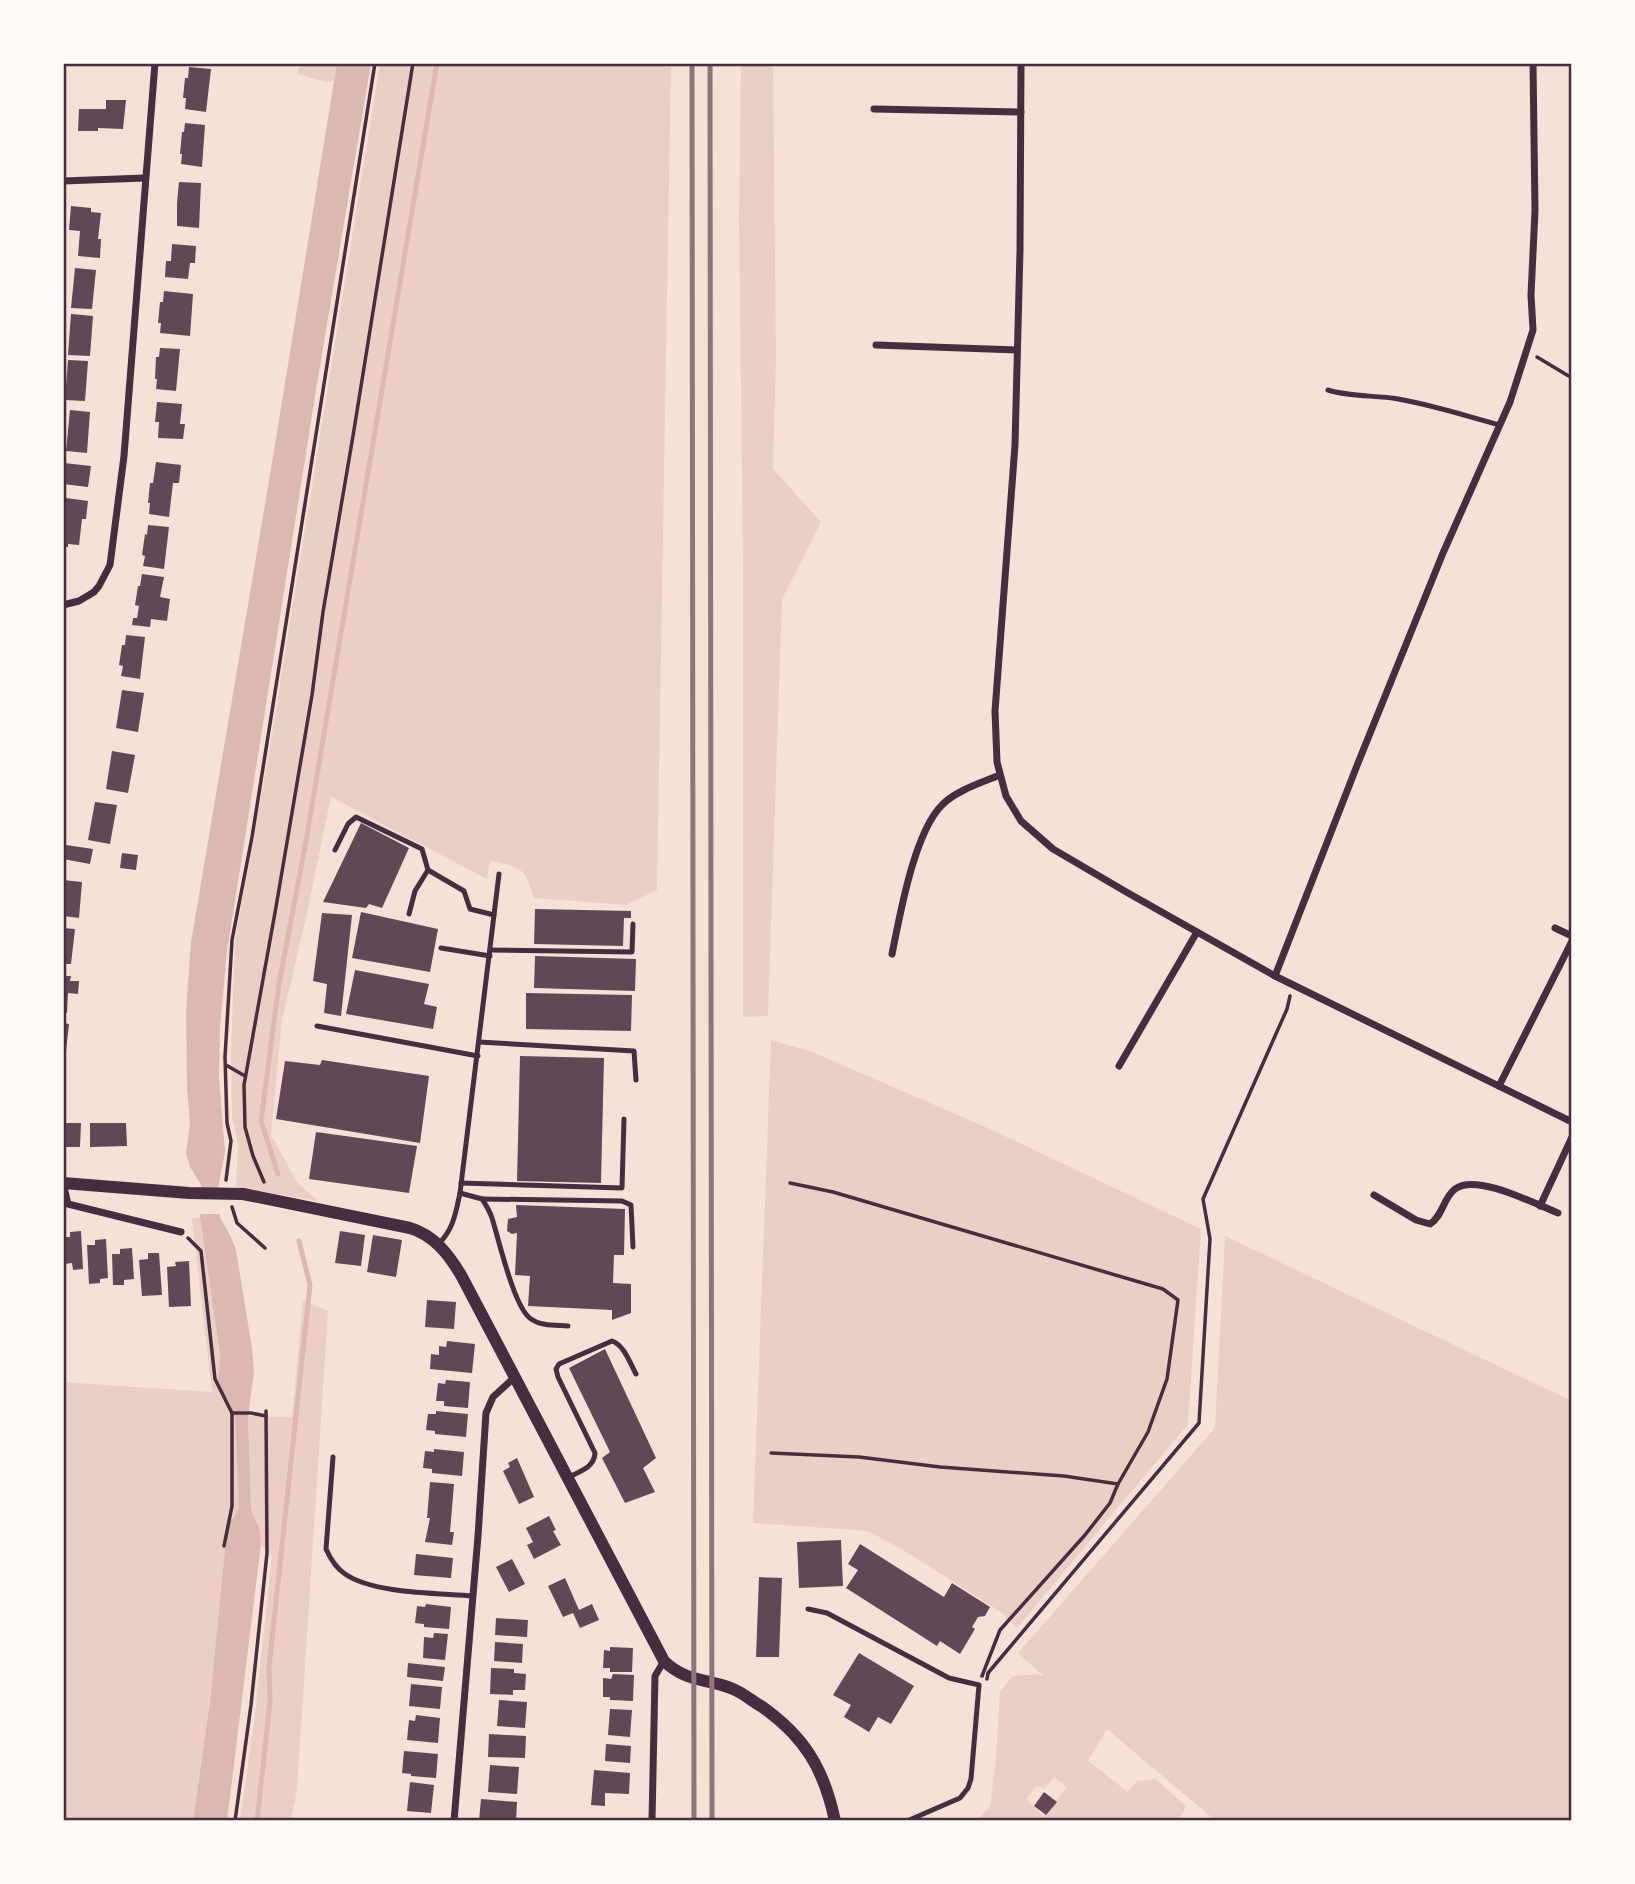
<svg xmlns="http://www.w3.org/2000/svg" width="1635" height="1884" viewBox="0 0 1635 1884" font-family="Quicksand,sans-serif">
	<style>
		.green { fill: #ebcfc5; fill-rule: evenodd }
		.water { fill: #dcb8b0 }
		.pier { fill: #f7e1d7 }
		.lines { fill: none; stroke-linecap: round; stroke-linejoin: round }
		.stream { stroke: #dcb8b0; stroke-width: 5 }
		.building { fill: #644757 }
		.path { stroke: #4a2c40; stroke-width: 3.5 }
		.service { stroke: #4a2c40; stroke-width: 5 }
		.minor { stroke: #4a2c40; stroke-width: 7 }
		.tertiary { stroke: #4a2c40; stroke-width: 12 }
		.rail { stroke: #8f747c; stroke-width: 5 }
		.neatline { fill: none; stroke: #4a2c40; stroke-width: 2.5 }
	</style>
	<rect width="100%" height="100%" fill="#f7e1d7"/>
	<g class="green">
		<path d="M300,63h37l-2,17 -9,2 -29,-8z"/>
		<path d="M380,63h291l-14,827 -31,15 -92,-7c-10,-31 -12,-31 -44,-37l-3,18 -156,-82 -26,125 -23,98 -11,115 26,47 21,19 -82,-14 2,-42 -6,-29 -1,-63 4,-113 34,-188z"/>
		<path d="M741,63h32l3,292 -3,114 48,53 -39,77 -14,417 -25,1v-448l-4,-351z"/>
		<path d="M771,1040l39,11 180,78 211,100 -13,195 -171,204 -16,-16 -98,-62 -35,-19 -115,-8z"/>
		<path d="M200,1217l20,138 -2,27 3,9 7,8 7,16 4,93 -6,11 -3,1 -4,19 -16,162 -17,120h-130v-439l149,10 -20,-173z"/>
		<path d="M1225,1236l347,165v420h-356l-109,-92 -19,32 40,31 9,-11 18,-2 31,27 -8,15h-205l5,-2 12,-13 6,-48 4,-67 13,-15 22,-2 9,2 -26,-23 197,-225zM1054,1777l13,10 -23,30 -18,-18 11,-14 7,4z"/>
		<path d="M303,1300l25,11 -31,479 -6,31h-51l14,-98 18,-168 -11,-11 -2,-17 -8,-18 -3,-93 44,1z"/>
	</g>
	<path class="water" d="M337,63h34l-55,327 -89,561 -7,77 -1,49 6,75 -8,41 3,24 11,20 5,13 16,98 2,24 -6,44 3,93 8,18 2,17 -34,277h-34l17,-120 16,-162 4,-20h3l6,-11 -4,-93 -7,-16 -7,-8 -3,-9 2,-27 -20,-138 4,-24 -4,-10 -10,-16 -4,-14 4,-30 -3,-35 -1,-76 5,-70 82,-485z"/>
	<path class="pier" d="M220,1193l2,21h-25l3,-20z"/>
	<g class="lines">
		<g class="stream">
			<path d="M278,1174l-17,-53 18,-137 27,-143 131,-778"/>
			<path d="M257,1821l13,-119 -1,-35 41,-382 -11,-44"/>
		</g>
	</g>
	<g class="building">
		<path d="M189,67l22,2 -5,43 -21,-3 1,-11h-3l2,-20h3z"/>
		<path d="M106,100h20l-3,29 -25,-1v3h-20l1,-22h27z"/>
		<path d="M185,123l20,2 -3,42 -21,-3 1,-10h-2l2,-22h2z"/>
		<path d="M179,182l22,1 -2,45 -22,-2v-23z"/>
		<path d="M71,206l20,2v4l10,1 -3,26h3l-1,19 -22,-2 2,-25 -11,-1z"/>
		<path d="M172,244l24,2 -1,17h-5l-2,16 -23,-2 1,-16h5z"/>
		<path d="M75,268l21,2 -4,39 -21,-1z"/>
		<path d="M164,291l29,3 -3,42 -30,-3 1,-10h-3l2,-21h3z"/>
		<path d="M71,314l22,2 -3,40 -22,-1z"/>
		<path d="M160,348l20,1 -4,42 -20,-2 1,-10h-2l1,-22h3z"/>
		<path d="M68,360l20,1 -3,40 -20,-1z"/>
		<path d="M157,402l25,2 -2,20h5l-2,15 -25,-1 1,-16h-4z"/>
		<path d="M70,410l20,2 -3,41 -21,-2z"/>
		<path d="M156,462l25,3 -2,18h-6l-4,34 -20,-3 1,-11h-2l2,-20h3z"/>
		<path d="M64,463l27,3 -3,21 -25,-3z"/>
		<path d="M66,498l22,3 -2,18h-4l-3,26 -11,-1v3h-5v-27z"/>
		<path d="M148,525l21,2 -5,42 -21,-3 2,-10 -3,-1 3,-21 2,1z"/>
		<path d="M142,574l22,3 -4,20 10,2 -3,22 -16,-2 -1,8 -18,-2 1,-7h4l2,-12 -4,-1 3,-19h2z"/>
		<path d="M126,635l19,2 -5,42 -19,-3 2,-10 -4,-1 3,-20h3z"/>
		<path d="M122,690l22,3 -6,39 -22,-4z"/>
		<path d="M112,751l23,4 -7,38 -22,-4z"/>
		<path d="M95,802l22,3 -7,39 -22,-4z"/>
		<path d="M361,823l48,25 -27,60 -13,-4 -3,4 -43,-6z"/>
		<path d="M66,845l27,4 -3,15 -27,-5z"/>
		<path d="M122,853l16,2 -2,15 -16,-2z"/>
		<path d="M63,880l19,2 -3,36 -16,-2z"/>
		<path d="M535,909l96,2v7h-7l-1,28 -89,-2z"/>
		<path d="M361,912l77,17 -8,43 -78,-14z"/>
		<path d="M322,913l30,2 -11,101 -17,-3 3,-29 -14,-3z"/>
		<path d="M63,928l12,1 -4,35h-8z"/>
		<path d="M535,956l101,3 -1,32 -101,-3z"/>
		<path d="M355,970l74,14 -5,20 13,3 -4,22 -87,-15z"/>
		<path d="M63,976h8l-1,5h9l-1,13 -10,-1 -1,20 -4,-1z"/>
		<path d="M526,993l106,2 -1,36 -105,-2z"/>
		<path d="M63,1023l6,1 -4,36h-2z"/>
		<path d="M520,1056l84,2 -3,125 -84,-2z"/>
		<path d="M322,1060l107,16 -9,67 -144,-24 9,-58 35,4z"/>
		<path d="M63,1123h18l-1,24h-17z"/>
		<path d="M90,1123h36l1,23 -37,1z"/>
		<path d="M316,1132l101,14 -8,47 -100,-14z"/>
		<path d="M516,1205l109,4 -1,46h-10l-1,28 18,1v29l-19,7v-10l-84,-4 2,-30 -15,-1 2,-42 -5,1 -5,-3 1,-12 9,-2z"/>
		<path d="M81,1231l2,38 -10,1 -1,-7 -8,1 -1,-27h7v-5z"/>
		<path d="M340,1231l25,4 -4,31 -26,-3z"/>
		<path d="M373,1235l29,5 -6,37 -29,-5z"/>
		<path d="M106,1239l2,39 -8,1v4l-11,1 -2,-39h8v-5z"/>
		<path d="M132,1248l2,31 -10,1v5h-11l-1,-31h8v-5z"/>
		<path d="M148,1253h11l3,42 -20,1 -3,-36 9,-1z"/>
		<path d="M189,1261l2,45 -22,1 -2,-40 9,-1 -1,-4z"/>
		<path d="M427,1300l29,2 -2,27 -29,-2z"/>
		<path d="M447,1341l28,3 -3,29 -42,-4 1,-15 8,1v-9l7,1z"/>
		<path d="M605,1349l51,109 -13,10 12,24 -30,11 -23,-45 8,-6 -41,-84z"/>
		<path d="M446,1380l24,2 -2,26 -24,-2v-5h-8l2,-18 7,1z"/>
		<path d="M436,1411l32,3 -2,23 -31,-3v-3l-9,-1 2,-16h8z"/>
		<path d="M434,1449l30,3 -2,24 -30,-3v-4l-9,-1 2,-17 9,1z"/>
		<path d="M517,1458l17,39 -15,7 -16,-33 7,-4 -2,-4z"/>
		<path d="M430,1482l24,2 -4,48h4l-2,13 -27,-3 5,-24h-3z"/>
		<path d="M549,1516l7,14 -3,1 8,14 -27,14 -7,-14 6,-3 -7,-14z"/>
		<path d="M841,1540l2,46 -44,2 -2,-46z"/>
		<path d="M860,1544l84,53 8,-14 38,24 -5,9 -7,1 -6,10 3,2 -15,25 -20,-13 -3,5 -91,-58 12,-18 -10,-6z"/>
		<path d="M416,1554l37,4 -2,20 -37,-3z"/>
		<path d="M512,1559l13,25 -16,8 -13,-25z"/>
		<path d="M759,1577l23,1 -3,79h-23z"/>
		<path d="M565,1578l14,32 13,-6 7,16 -19,8 -7,-15 -10,4 -15,-31z"/>
		<path d="M426,1604l25,3 -2,22 -25,-2v-3l-9,-1 2,-17 8,1z"/>
		<path d="M496,1618l32,2 -1,17 -32,-2z"/>
		<path d="M434,1633l14,1 -3,26 -22,-2 1,-21 9,1z"/>
		<path d="M495,1642l28,2 -1,19 -28,-2z"/>
		<path d="M610,1647l23,1 -1,24h-22v-4h-7l1,-18 6,1z"/>
		<path d="M859,1653l55,33 -23,38 -13,-7 -9,15 -25,-15 7,-12 -18,-10z"/>
		<path d="M408,1663l37,4 -2,14 -36,-4z"/>
		<path d="M491,1668l23,1v4l12,1 -1,16h-12v5l-23,-1z"/>
		<path d="M613,1674l21,1 -1,26 -23,-1v-3h-7v-19l8,1z"/>
		<path d="M411,1684l31,3 -2,22 -31,-3z"/>
		<path d="M499,1700l28,2 -2,26 -28,-2z"/>
		<path d="M610,1709l22,1 -2,27 -22,-2z"/>
		<path d="M416,1715l24,3 -2,25 -31,-3 2,-20 6,1z"/>
		<path d="M489,1734l37,2 -1,22 -37,-1z"/>
		<path d="M606,1744l25,2 -1,17 -25,-2z"/>
		<path d="M404,1751l34,3 -2,24 -25,-2v-2l-9,-1z"/>
		<path d="M490,1765l29,2 -2,27 -29,-2z"/>
		<path d="M594,1770l36,3 -1,21 -24,-1v13l-14,-1z"/>
		<path d="M410,1782l24,3 -3,28 -24,-2z"/>
		<path d="M1044,1792l13,10 -11,13 -12,-9z"/>
		<path d="M481,1799l36,3 -1,19h-37z"/>
	</g>
	<g class="lines">
		<g class="path">
			<path d="M1537,357l35,21"/>
			<path d="M226,1065l19,11"/>
			<path d="M226,1180l5,-39 -4,-18 -2,-66 7,-117 20,-103 123,-774"/>
			<path d="M264,1182l-11,-26 -8,-29 -1,-42 32,-178 36,-212 11,-83 30,-176 60,-373"/>
			<path d="M790,1183l43,9 330,97 15,11 -11,79 -19,53 -30,52 -8,19 -25,32 -85,95 -18,46"/>
			<path d="M232,1207l5,16 28,25"/>
			<path d="M188,1238l13,13 14,128 17,34v93l-8,40"/>
			<path d="M232,1413h19l15,3"/>
			<path d="M771,1453l88,4 81,10 124,9 54,8"/>
			<path d="M987,1679l1,-6 211,-250 11,-184 -7,-40 84,-190 3,-13"/>
			<path d="M235,1821l16,-116 16,-152 -1,-142"/>
		</g>
		<g class="service">
			<path d="M1328,390c22,7 47,5 70,9 35,6 68,17 102,26"/>
			<path d="M335,850l13,-26 8,-7 66,32 6,21 36,21 6,18 24,6"/>
			<path d="M409,914l6,-23 13,-21"/>
			<path d="M441,948l49,8"/>
			<path d="M490,950l142,2 1,-28"/>
			<path d="M317,1026l161,30"/>
			<path d="M479,1042l155,9 2,29"/>
			<path d="M461,1183l161,5 2,-69"/>
			<path d="M460,1193l22,6c4,6 8,13 10,19 7,22 22,90 39,101 10,7 24,6 37,7"/>
			<path d="M482,1199l140,2 9,4 2,42"/>
			<path d="M438,1244c15,-13 18,-32 22,-51l39,-319"/>
			<path d="M333,1457l-7,92c4,9 10,19 19,25 29,20 93,19 128,22"/>
			<path d="M567,1478c13,-7 27,-10 28,-25l-37,-76 -2,-8 3,-5 53,-23c12,4 18,22 24,33"/>
			<path d="M808,1609l19,4 122,65 30,7 -8,94 -3,9 -8,10 -53,23"/>
		</g>
		<g class="minor">
			<path d="M1021,63l-1,187 -5,195 -20,266 2,51 9,34 15,25 32,28 75,44 147,83 297,146"/>
			<path d="M874,109l147,3"/>
			<path d="M63,181l82,-3"/>
			<path d="M876,345l141,5"/>
			<path d="M63,605l16,-4 15,-9 5,-6 11,-21 14,-109 31,-393"/>
			<path d="M1555,928l17,8"/>
			<path d="M892,954c8,-39 22,-121 50,-149 13,-14 41,-23 58,-30"/>
			<path d="M1275,976l83,-213 85,-210 67,-151 23,-72 -2,-35 4,-84 -2,-148"/>
			<path d="M1119,1066l78,-134"/>
			<path d="M1499,1086l73,-145"/>
			<path d="M63,1183l5,21 113,28"/>
			<path d="M1374,1195l42,25 14,4c13,-8 13,-26 25,-35 21,-16 80,15 103,24"/>
			<path d="M1540,1206l32,-69"/>
			<path d="M454,1821l24,-285 8,-123 7,-16 22,-20"/>
			<path d="M652,1821l3,-145 9,-15"/>
		</g>
		<path class="tertiary" d="M63,1183l126,10 54,1 167,34c24,7 39,27 51,47l203,386c23,22 42,17 69,28 10,4 19,12 28,17 44,31 63,63 74,115"/>
		<g class="rail">
			<path d="M692,63l2,1758"/>
			<path d="M710,63l2,1758"/>
		</g>
	</g>
	<rect width="1635" height="1884" fill="none" stroke="#fffaf5" stroke-width="130"/>
	<rect x="65" y="65" width="1505" height="1754" class="neatline"/>
</svg>
